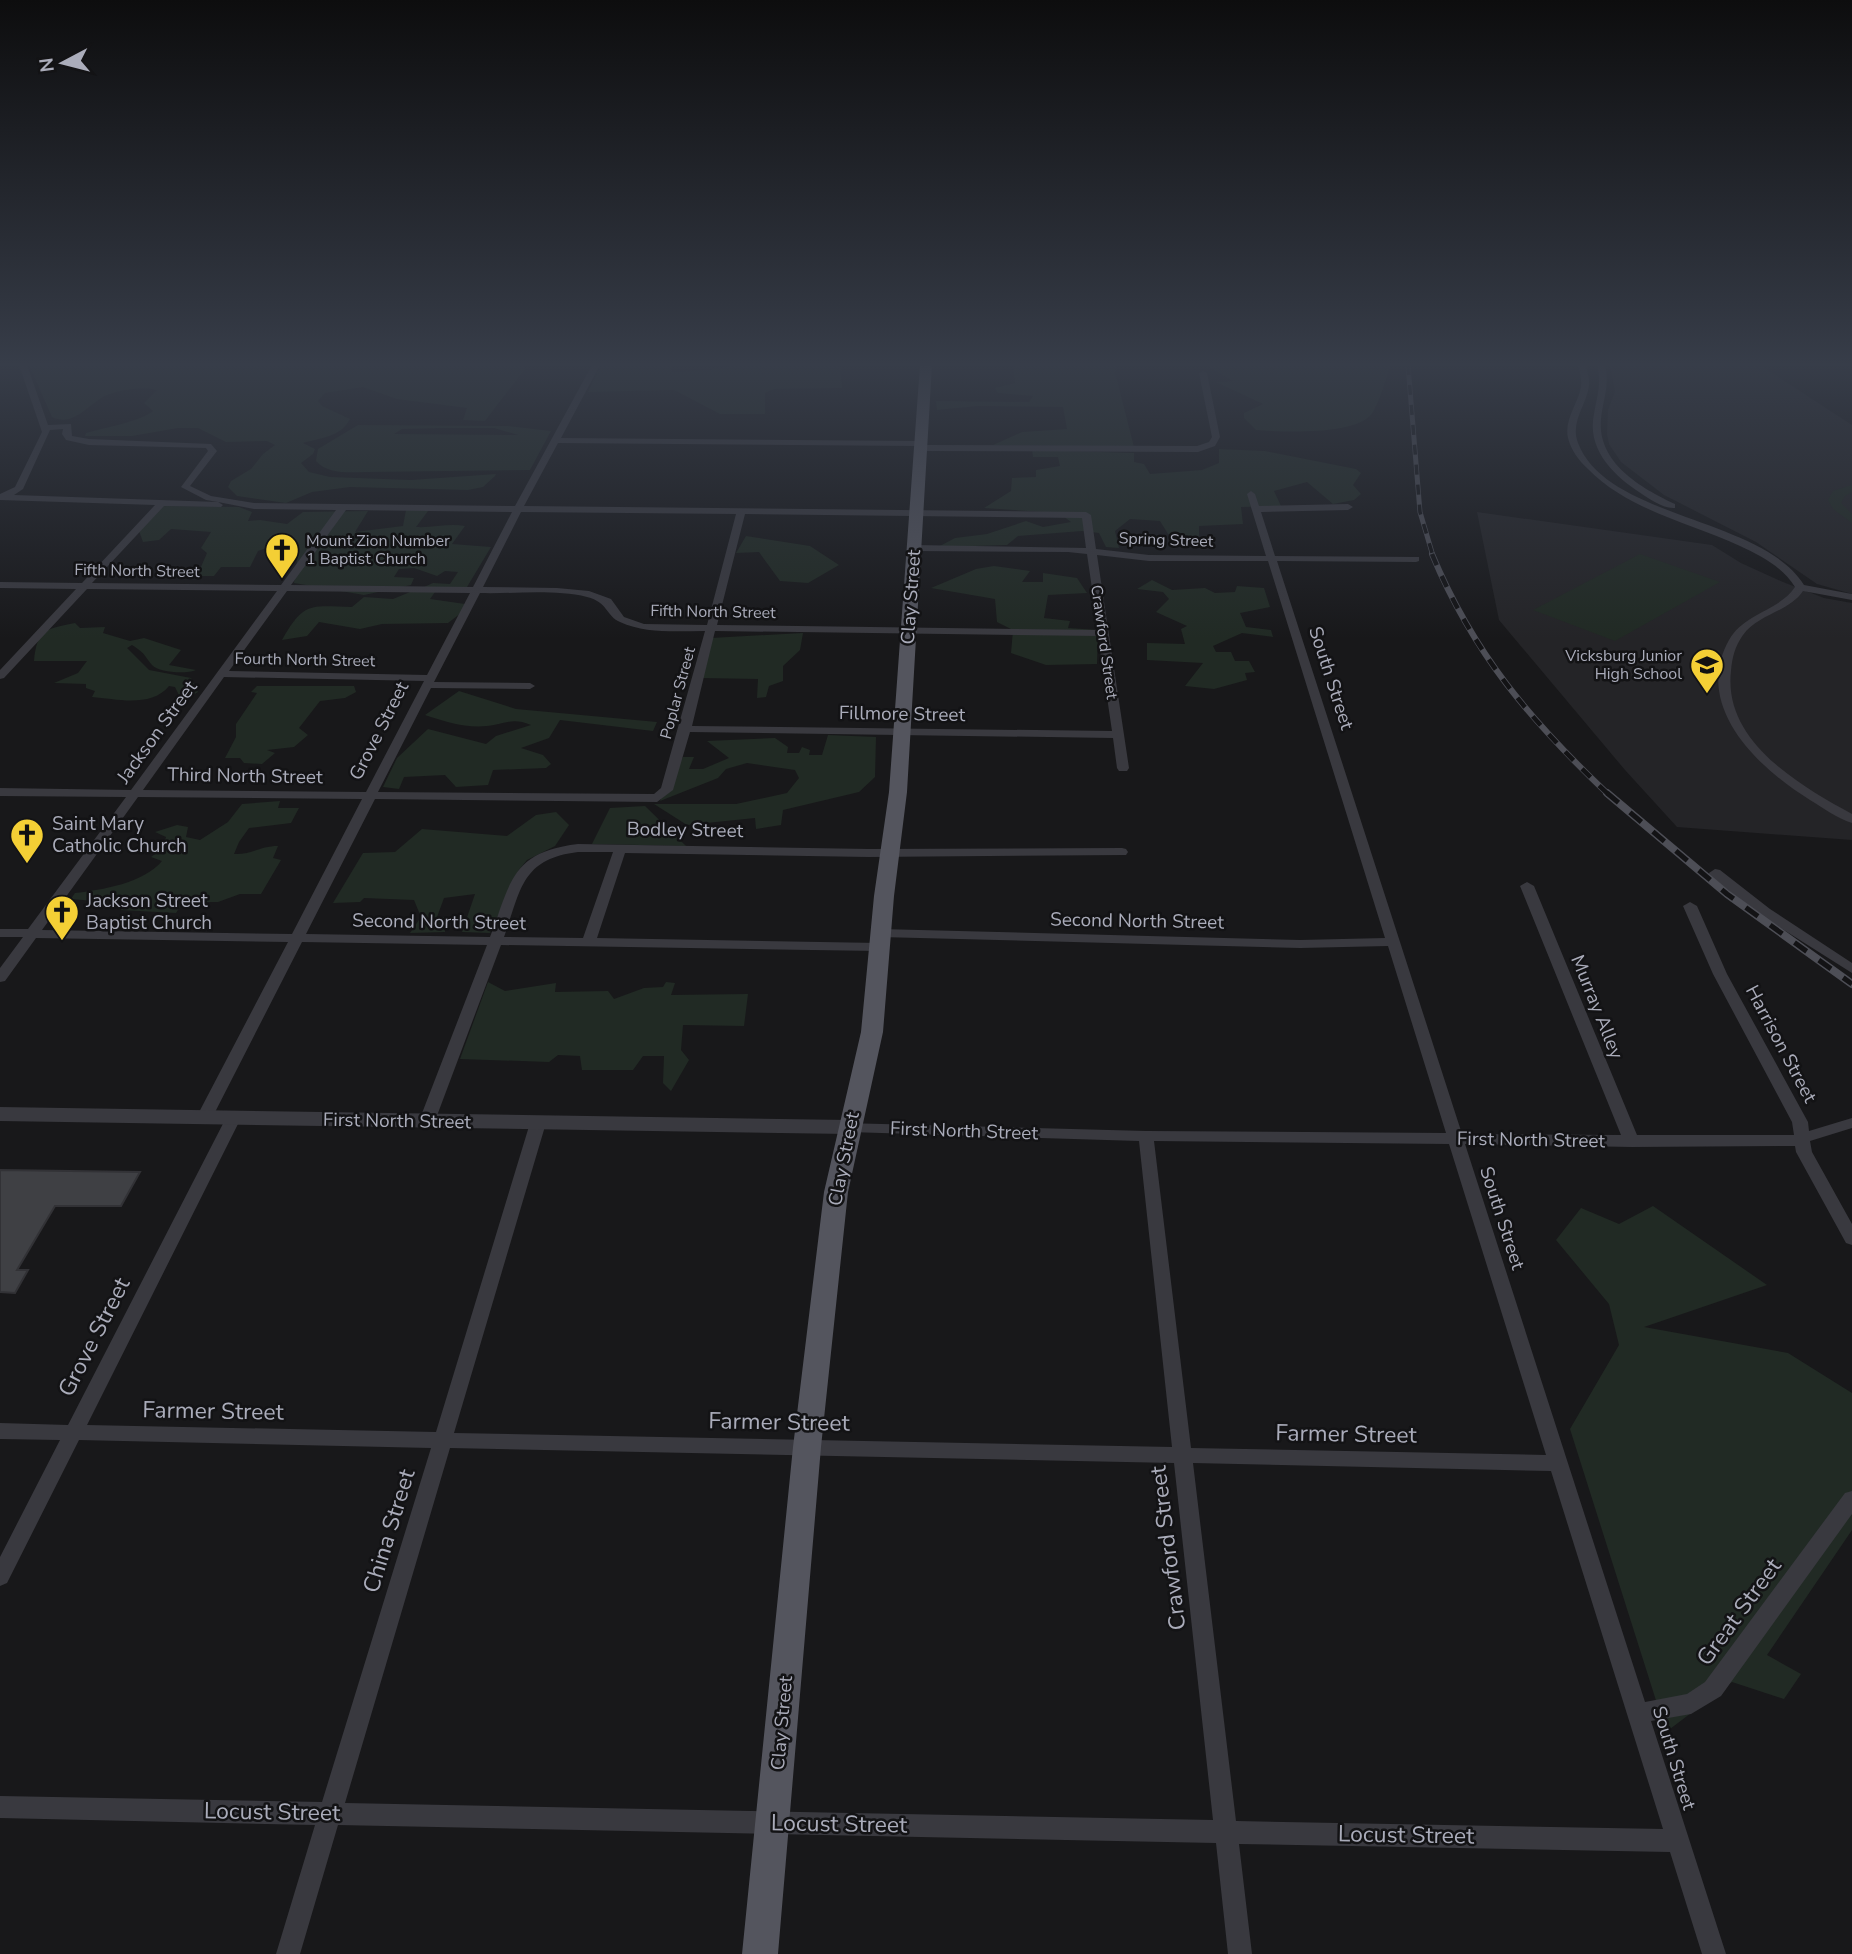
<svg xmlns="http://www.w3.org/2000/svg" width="1852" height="1954" viewBox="0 0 1852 1954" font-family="'Nunito Sans',sans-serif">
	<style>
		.built { fill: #242427 }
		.green { fill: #212a24; fill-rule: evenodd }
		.building { fill: #3f4044; stroke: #323236; stroke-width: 2 }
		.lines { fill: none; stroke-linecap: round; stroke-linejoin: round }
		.minor { fill: #39393f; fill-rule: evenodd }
		.tertiary { fill: #39393f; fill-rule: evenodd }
		.primary { fill: #54555e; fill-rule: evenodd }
		.rail-far2-casing { stroke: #4d4e56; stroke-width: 5 }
		.rail-far1-casing { stroke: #4d4e56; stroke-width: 6 }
		.rail-casing { stroke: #4d4e56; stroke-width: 8 }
		.rail-far2 { stroke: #131315; stroke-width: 3.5; stroke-dasharray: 10; stroke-linecap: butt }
		.rail-far1 { stroke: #131315; stroke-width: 4.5; stroke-dasharray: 12; stroke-linecap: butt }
		.rail { stroke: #131315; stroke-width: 5; stroke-dasharray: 15; stroke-linecap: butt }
		.labels { text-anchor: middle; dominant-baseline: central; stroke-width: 5; stroke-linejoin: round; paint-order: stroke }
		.far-street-label { font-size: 16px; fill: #aaacba; stroke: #131315 }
		.far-poi-label { font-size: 16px; fill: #aaacba; stroke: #131315; text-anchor: start }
		.street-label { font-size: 19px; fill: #aaacba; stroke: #131315 }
		.poi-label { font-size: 19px; fill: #aaacba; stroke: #131315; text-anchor: start }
		.near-street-label { font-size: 23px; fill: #aaacba; stroke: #131315 }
	</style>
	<rect width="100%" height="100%" fill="#18181a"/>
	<g class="built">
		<path d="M1610,365h150l92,60v169l-35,-10 -61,-42 -92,-47 -43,-33 -12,-18 -2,-10 1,-24 7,-18z"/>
		<path d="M1477,512l235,33 29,18 42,19 41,16 28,5v237l-175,-13 -52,-57 -126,-150z"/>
	</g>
	<g class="green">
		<path d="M29,365h556l-58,1 -42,55 -22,-1 4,-12 -70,-9 -34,-12 -38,6 -7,8 4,5 28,13c-9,18 -30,19 -47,24l12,6 -2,5 -12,9 8,9 21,5 81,3 85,-6 -1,2 -12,11 -15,3 -118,-3 -38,5 -26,11 -49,-7 -9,-9 3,-6 20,-12 12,-15 12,-9 -8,-4 -41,1 -28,-14h-20l-46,8h-47l1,-3c17,-5 56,-12 67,-22l-9,-8 13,-13c-16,-3 -34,-1 -50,5 -18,8 -33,33 -55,22z"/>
		<path d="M601,365h70l1,7 37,-2 25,-5h106l2,23 -68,1 -9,4v21h-45l-46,-24 -86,2z"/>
		<path d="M1013,365h106l-4,7 19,75 -141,-2 29,-13 45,-3 -4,-22 -85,-1 -41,4 -1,-9 93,1 4,-6 -35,-3 -3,-5 20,-5z"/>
		<path d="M1206,365h185c-6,15 -10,33 -18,47 -14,24 -91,20 -117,18l-12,-12v-5l19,-9 -47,-22 17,-1z"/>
		<path d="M358,425l150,1 43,5 -21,39 -163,2c-17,0 -39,3 -51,-11l2,-12zM444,428h50l24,7 -124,-1 8,-5z"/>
		<path d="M1219,449l46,2 91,18 5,4 -8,12 8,9 -7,6 -21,4 -26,-22 -33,9 7,15 -40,1 2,17 -44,2v11l-31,-3 -8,-13 -30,-2 -15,12 4,17 -13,-1 -7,-14 -17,-2 -64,5 -11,9 -69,2 17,-9 32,-4 39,-13 17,6 28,-5 -12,-9 -75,-5 27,-17 1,-13 24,-1v-7l24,-4 -2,-9h-25l-1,-7 102,3v9l10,2 6,10 52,-4 17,-7z"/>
		<path d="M1852,485v7l-7,4 -4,7 11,11v9l-19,-14 -5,-9 5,-9z"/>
		<path d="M163,506l76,1 13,5 -4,9 12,-1 27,4 16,-12 65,-1 -13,21 48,-6 3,-16 22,1 -12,16c17,1 33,-4 49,-1l-13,18 39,3 -24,40h-43l9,-4 17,1 8,-12 -13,-1 -8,5 -23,-8 -15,1 -5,8 20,1 -3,7 -47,10 -70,-12 4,-29 -26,-8 -14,5 -8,16h-29l-7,9h-17l10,-23 -6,-5 10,-16 -40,-3 -12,11 -16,2 -4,-11z"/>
		<path d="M746,536l64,10 29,19 -31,18 -28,-2 -21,-29 -23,1z"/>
		<path d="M1640,554l80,28 -105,59 -82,-31z"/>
		<path d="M994,566l36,5 -8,11h21v-9l34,5 10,15 -39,2 -4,23 26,3 -2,7 30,2 -1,34 -51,1 -35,-12 2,-23 -16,-8 -2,-23 -64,-11 45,-19z"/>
		<path d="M1152,580l20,10 33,-2 10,5 20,-1 2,-6 27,2 6,19 -30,6 6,14 25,3 2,7 -31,-4 -29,13 3,6h15l4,9h14l6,11 -10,1 2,7 -33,9 -29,-3 18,-23 -56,-3v-17l38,1 -4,-15 6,-3 -31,-14 13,-13 -6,-7 -26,-3z"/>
		<path d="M415,590l20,2 -5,7 35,5 -4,9 -13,10 -66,1 -22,5 -41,-7 -12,14 -25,4c22,-39 28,-34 70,-33l12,-10 29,2z"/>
		<path d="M75,623l5,5 25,-1 -2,6 27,8 14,-3 37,12 -12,15 27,5c-9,4 -37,3 -44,-5 -9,-11 -6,-11 -20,-20l-5,3 22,22 42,8 7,14 -8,5h-10l-5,-10 -6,-1c-18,22 -52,13 -77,11l3,-6 -9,-3v-4l-32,-1 24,-10 9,-12h-53c3,-32 12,-32 41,-38z"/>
		<path d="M803,633l-3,17 -17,16v15l-14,5 -3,11 -9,1 1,-19 -57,-1 10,-40z"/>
		<path d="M257,686h97l2,6 -11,6 -25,3 -21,27 9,7 -14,12 -27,3 8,3 -13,11 -18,-1 -4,-5h-15l11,-21v-13l21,-31 -6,-1z"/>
		<path d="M459,691l57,18 141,13 -4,9 -93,-11 -11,18 -28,10 22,7 8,9 -5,4 -53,2 -5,15 -32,2 -11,-12 -41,2 -5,12 -16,-2 14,-29 31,-29 58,15 10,-8 35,-11c-19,-8 -25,-1 -44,1 -22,2 -41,-4 -62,-11z"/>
		<path d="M828,735l48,2 -1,40 -16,15 -76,18 -2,15 -25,4 -1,-11 -68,7 -33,-21h82l51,-11 12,-15 -4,-8 -48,-7 -21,6 -8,9 -58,23 23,-44h11l-5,12h14l26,-11 -22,-17 68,-3 13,9 -1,6h12l3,-6 8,3 -1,5h13z"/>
		<path d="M280,801l-2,7h21l-8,15 -42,5 -10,14 -5,12c17,1 26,-8 44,-8l-5,12 8,2 -20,34h-21l-22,8h-35l-7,11 -56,-3 14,-10 -14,-3 -15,5 -34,-3 4,-6c27,-3 69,-10 87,-32l-11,-4 12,-9 3,-11 -11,-5 22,-7 11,2 -2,10 14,3 28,-18 14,-18z"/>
		<path d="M645,806l41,40 -94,-2 18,-36z"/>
		<path d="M556,812l13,13 -14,21 -28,14 -9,11 -28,62 -28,-1 13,-38 -31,4 -7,19h8v15l-35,1 11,-16 -7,-17 -50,-2 -4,4 -27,1 30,-50 32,-1 27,-23 85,7 29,-21z"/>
		<path d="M488,982l17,9 51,-8 -1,9 53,-1 6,8 30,-11 19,-1 3,-5 9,1 -4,12 77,-1 -4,32 -61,-1 -2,25 8,10 -18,31 -8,-8 1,-27h-21l-10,14h-51l-2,-14 -22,-1 -9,7 -89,-3z"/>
		<path d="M1653,1206l114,79 -123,42 144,26 64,40v137l-85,125 34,19 -17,25 -52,-17 -66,50 -96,-303 49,-84 -10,-41 -53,-64 25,-32 38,16z"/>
	</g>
	<path class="building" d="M0,1170l140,2 -19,34h-66l-38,64h11l-13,23 -15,-1z"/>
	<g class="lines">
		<g class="minor">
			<path d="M19,365h8l21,60 23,-1 1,12 17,3 122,5 6,7 -27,35 21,10 43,7 261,3 77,-141h8l-39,73 360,3 3,1v3l273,1 12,-4 3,-5 -13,-64 4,-2 4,2 13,64 -5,9 -17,6 -277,-1 -3,-1v-4l-360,-3 -34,63 562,6 5,3 5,34 53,6 117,1 -19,-62 4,-3 4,3 4,12 89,-2 5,3 -5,3 -87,2 14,44 144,1v4l-3,1 -139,-1 185,573 159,1 -101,-249 7,-4 7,4 103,249h157l-2,-13 -79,-148 -30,-68 7,-4 7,4 30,68 81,148 1,9 43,-13v10l-42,13 2,11 40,72v21l-6,-2 -50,-91 -1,-6 -163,1 -167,-3 180,558 42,-8 18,-12 140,-189 7,-2v23l-131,182 -30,18 -40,7 75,233h-24l-32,-102 -431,-8 13,110h-24l-12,-111 -878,-18 -38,129h-24l39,-129 -315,-7v-22l322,6 109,-354 -352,-8 -72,143 -7,3v-29l60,-117 -60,-1v-16l68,2 160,-311h10l3,4 -154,307 349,7 94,-309 3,-4h10l3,4 -92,310 718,14 -33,-306 -290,-9 -6,-1 -2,-4 2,-4 303,8 300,2 -58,-187 -88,2 -420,-11 -7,-4 7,-4 420,11 85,-2 -117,-377h-119l-52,-6 32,213 -2,3h-8l-2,-3 -4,-30 -423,-6 -17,58 -16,12 -282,-3 -69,135 184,3c21,-55 21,-85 88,-93l291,5 253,-1 4,1 2,3 -2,3 -257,2 -244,-4 -28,85 282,5 7,4 -7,4 -378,-6 -66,176 -3,4h-10l-3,-4 68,-176 -185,-3 -90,176 -3,4h-10l-3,-4 92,-176 -252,-4 -31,43 -5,1v-14l23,-31h-23v-8h28l98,-132 -126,-1v-8l131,2 146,-199 -190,-2 -83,89 -4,1v-9l76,-81 -76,-1v-6l82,1 73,-78 -155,-5v-6l15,-7 27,-55zM63,429l-1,5 4,6 23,5 117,3 2,3 -27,36 25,13 12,2 -204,-7 9,-6 27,-59zM218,502l36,7 82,1 -55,75 -189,-2 72,-77 57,1 2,-2zM346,510l166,2 -39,75 -182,-2zM521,512l215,2 -29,111 -63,-1 -20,-7 -13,-18 -22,-8 -32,-3 -74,-1zM745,514l337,4 4,30 -172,-3 -5,3 5,3 154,1 19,2 11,76 -381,-5zM287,591l183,2 -43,82 -198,-4zM480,593c34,1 74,-4 107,4 21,5 19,19 33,25 26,12 57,9 85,9l-44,157 -7,6 -276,-2 53,-104 99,1 5,-3 -5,-3 -96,-1zM715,631l383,5 14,95 -420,-5zM224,677l200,4 -58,111 -223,-2zM138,797l224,2 -70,135 -250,-4zM578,852h35l-30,86 -79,-1c17,-47 17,-78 74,-85zM1154,1141l295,3 97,311 -355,-7zM450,1448l724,15 39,357 -868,-17zM1193,1463l358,8 112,358 -427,-8z"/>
			<path d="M1578,365h8c1,7 4,14 3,21 -3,20 -19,36 -11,57 29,76 184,74 226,142l48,9v6l-49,-9c-14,21 -45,23 -60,44 -8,11 -11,23 -12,36 -8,70 68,114 121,143v9c-15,-5 -29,-15 -42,-23 -52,-32 -118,-94 -81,-160 15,-27 50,-29 66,-53 -12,-20 -34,-31 -55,-41 -50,-23 -112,-36 -152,-77 -9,-8 -17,-19 -20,-31 -4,-19 10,-34 13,-51 1,-7 -1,-15 -3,-22z"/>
			<path d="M1597,365h8c5,20 -2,35 -4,54 -4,44 40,69 74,85v4c-13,1 -28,-11 -39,-18 -26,-18 -49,-43 -42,-76 3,-18 8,-31 3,-49z"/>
			<path d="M1715,869l5,1 50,39 82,54v10l-92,-58 -50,-39 -1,-3z"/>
		</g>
		<path class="tertiary" d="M0,1107l849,13 7,2 3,5 -3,5 -7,2 -849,-13z"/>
		<path class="primary" d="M920,365h12l-25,427 -13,104 -11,136 -35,160 -27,255 -43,507h-36l51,-507 31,-255 37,-160 13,-136 15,-104z"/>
		<g class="rail-far2-casing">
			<path id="rail-far2" d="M1408,365l12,147 13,44"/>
		</g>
		<g class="rail-far1-casing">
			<path id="rail-far1" d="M1432,554c42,101 99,167 177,241"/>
		</g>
		<g class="rail-casing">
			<path id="rail" d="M1607,793l120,101 125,90"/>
		</g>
		<use href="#rail-far2" class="rail-far2"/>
		<use href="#rail-far1" class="rail-far1"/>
		<use href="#rail" class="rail"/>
	</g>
	<linearGradient id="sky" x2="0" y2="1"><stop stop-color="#0d0d0e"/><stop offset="0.57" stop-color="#373d49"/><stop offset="1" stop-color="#373d49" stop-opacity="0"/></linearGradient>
	<rect width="1852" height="639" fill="url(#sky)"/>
	<defs>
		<g id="church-pin" transform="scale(1.75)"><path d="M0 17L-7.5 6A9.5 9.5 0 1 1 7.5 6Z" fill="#f4cf35" stroke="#131315"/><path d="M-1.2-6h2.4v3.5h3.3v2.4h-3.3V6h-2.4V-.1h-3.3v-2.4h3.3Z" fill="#111"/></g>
		<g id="school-pin" transform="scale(1.75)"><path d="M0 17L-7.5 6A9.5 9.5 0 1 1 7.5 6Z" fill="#f4cf35" stroke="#131315"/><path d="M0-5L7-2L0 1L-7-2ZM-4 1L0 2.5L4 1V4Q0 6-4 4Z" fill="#111"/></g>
	</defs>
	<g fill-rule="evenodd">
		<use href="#church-pin" x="282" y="550"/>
		<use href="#school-pin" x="1707" y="665"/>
		<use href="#church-pin" x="27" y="835"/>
		<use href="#church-pin" x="62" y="912"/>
	</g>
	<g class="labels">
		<g class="far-street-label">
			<text transform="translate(1166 540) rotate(2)">Spring Street</text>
			<text transform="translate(137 571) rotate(1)">Fifth North Street</text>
			<text transform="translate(713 612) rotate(1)">Fifth North Street</text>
			<text transform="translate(1104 642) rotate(82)">Crawford Street</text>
			<text transform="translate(305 660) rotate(1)">Fourth North Street</text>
			<text transform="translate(678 693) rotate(-75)">Poplar Street</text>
		</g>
		<g class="far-poi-label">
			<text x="306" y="541">Mount Zion Number<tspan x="306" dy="18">1 Baptist Church</tspan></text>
			<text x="1682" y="656" text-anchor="end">Vicksburg Junior<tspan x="1682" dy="18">High School</tspan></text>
		</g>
		<g class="street-label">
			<text transform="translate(911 597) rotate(-86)">Clay Street</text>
			<text transform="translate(1331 678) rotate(72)">South Street</text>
			<text transform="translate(902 714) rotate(1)">Fillmore Street</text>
			<text transform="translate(379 731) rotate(-63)">Grove Street</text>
			<text transform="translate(157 732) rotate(-54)">Jackson Street</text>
			<text transform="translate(245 776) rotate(1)">Third North Street</text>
			<text transform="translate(685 830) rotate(1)">Bodley Street</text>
			<text transform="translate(1137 921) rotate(1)">Second North Street</text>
			<text transform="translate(439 922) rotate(1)">Second North Street</text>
			<text transform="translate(1597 1007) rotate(68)">Murray Alley</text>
			<text transform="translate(1781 1044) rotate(62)">Harrison Street</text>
			<text transform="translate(397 1121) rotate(1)">First North Street</text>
			<text transform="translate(964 1131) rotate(2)">First North Street</text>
			<text transform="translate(1531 1140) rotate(1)">First North Street</text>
			<text transform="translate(844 1159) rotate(-79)">Clay Street</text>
			<text transform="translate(1502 1218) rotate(72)">South Street</text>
			<text transform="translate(782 1723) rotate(-85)">Clay Street</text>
			<text transform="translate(1674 1758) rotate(73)">South Street</text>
		</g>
		<g class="poi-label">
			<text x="52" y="824">Saint Mary<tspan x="52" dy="22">Catholic Church</tspan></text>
			<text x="86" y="901">Jackson Street<tspan x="86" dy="22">Baptist Church</tspan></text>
		</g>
		<g class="near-street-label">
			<text transform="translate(94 1337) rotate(-63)">Grove Street</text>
			<text transform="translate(213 1411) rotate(1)">Farmer Street</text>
			<text transform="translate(779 1422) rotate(1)">Farmer Street</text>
			<text transform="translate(1346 1434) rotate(1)">Farmer Street</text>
			<text transform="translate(389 1531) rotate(-73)">China Street</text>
			<text transform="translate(1168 1548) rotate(-97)">Crawford Street</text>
			<text transform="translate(1739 1612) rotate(-54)">Great Street</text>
			<text transform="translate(272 1812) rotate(1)">Locust Street</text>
			<text transform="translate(839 1824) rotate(1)">Locust Street</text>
			<text transform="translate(1406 1835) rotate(1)">Locust Street</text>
		</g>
	</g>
	<g transform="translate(63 63) rotate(263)" stroke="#131315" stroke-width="5" paint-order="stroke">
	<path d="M0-5L12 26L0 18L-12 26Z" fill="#aaacba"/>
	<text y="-10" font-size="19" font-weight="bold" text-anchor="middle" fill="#aaacba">N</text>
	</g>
</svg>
